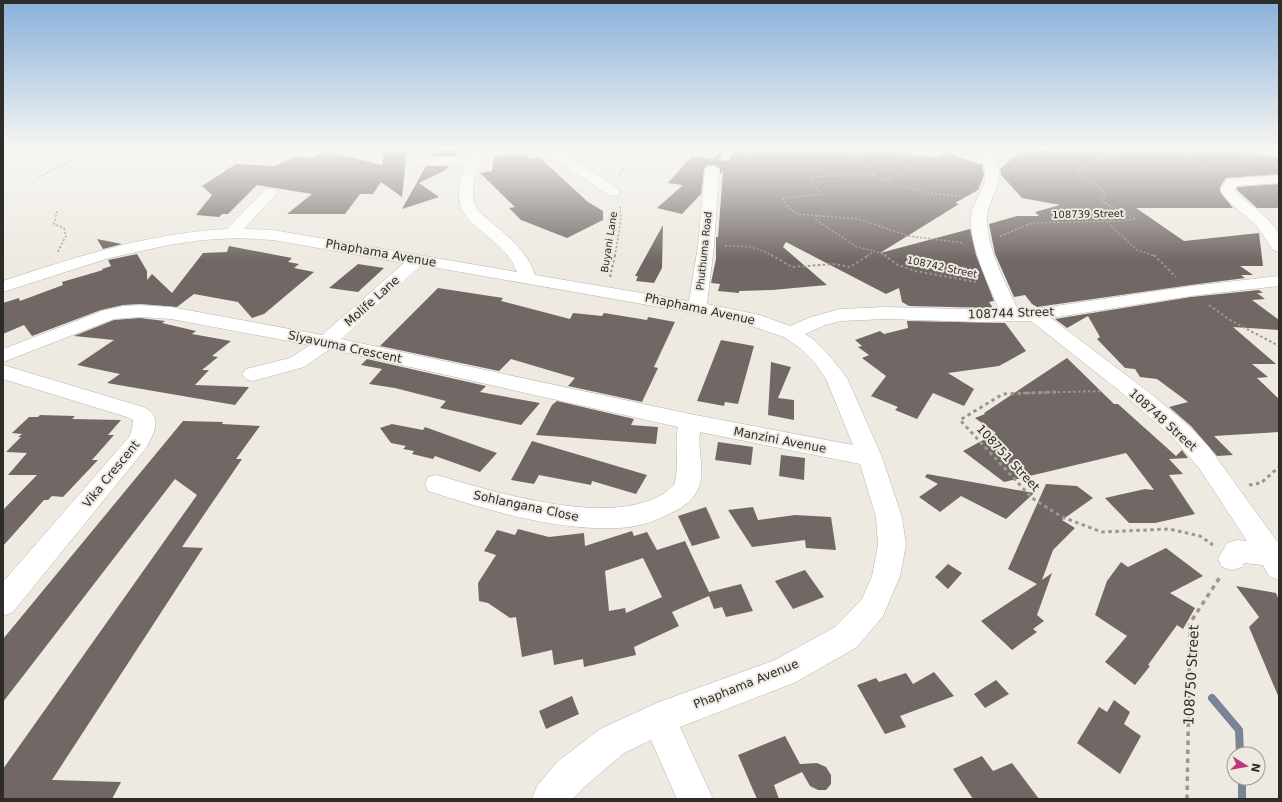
<svg xmlns="http://www.w3.org/2000/svg" width="1282" height="802" viewBox="0 0 1282 802" font-family="'DejaVu Sans',sans-serif">
	<style>
		.lines { fill: none; stroke-linecap: round; stroke-linejoin: round }
		.stream { stroke: #798496; stroke-width: 8 }
		.building { fill: #716865; fill-rule: evenodd }
		.minor-casing { stroke: #b7b4ac; stroke-width: 1 }
		.path-far3 { stroke: #9a9792; stroke-width: 1.5; stroke-dasharray: 2 2; stroke-linecap: butt }
		.path-far2 { stroke: #9a9792; stroke-width: 2; stroke-dasharray: 2.5 2.5; stroke-linecap: butt }
		.path-far1 { stroke: #9a9792; stroke-width: 3; stroke-dasharray: 3.5 3.5; stroke-linecap: butt }
		.path { stroke: #9a9792; stroke-width: 3.5; stroke-dasharray: 4.5 4.5; stroke-linecap: butt }
		.minor { fill: #fff; fill-rule: evenodd }
		.labels { text-anchor: middle; dominant-baseline: central; stroke-width: 4; stroke-linejoin: round; paint-order: stroke }
		.far-street-label { font-size: 10px; fill: #2d2c29; stroke: #eeeae2 }
		.street-label { font-size: 12px; fill: #2d2c29; stroke: #eeeae2 }
		.near-street-label { font-size: 14px; fill: #2d2c29; stroke: #eeeae2 }
	</style>
	<rect width="100%" height="100%" fill="#eeeae2"/>
	<g class="lines">
		<g class="stream">
			<path d="M1212,698l27,32 1,24"/>
			<path d="M1242,778v21"/>
		</g>
	</g>
	<g class="building">
		<path d="M407,149l-5,48 -21,-15 -8,12h-13l-15,20h-58l25,-20 -55,-9 -29,29h-6l-3,3 -23,-2 16,-20 -10,-9 34,-22 39,2 21,-10 14,2 17,-7 55,14 2,-14z"/>
		<path d="M752,149h133l37,8 5,-2 6,3 15,-5 30,11h4l2,11 -6,15 -23,13 4,1 -79,49 90,-24 6,26 18,46 -5,1 4,6 -84,-2 -7,-4 -3,-14 -13,6 -100,-52 -3,5 44,38 -55,5 -33,1v2l-21,-2 2,-7 -9,-1 5,-24v-22h2l5,-66 -3,3v-5l-3,-3 -5,-1 -6,1 -2,4 -3,24 -19,20 -25,-6 26,-23 -15,-2 24,-27 21,3 9,-9 2,1 -5,9 10,1 4,-10 19,2z"/>
		<path d="M1060,149h170v2l49,6v17l-53,4 -6,9v5l13,16h-97l48,33 75,-8 4,33h-23l13,9h-12l4,3 -54,7 -154,22 -5,-3 -7,-9 -11,2 -19,-43 -6,-30 28,-8h22l-4,-4 25,-7 -38,-7 -21,-23 -1,-6 21,-18z"/>
		<path d="M440,150h19l-3,6h-24l2,-4z"/>
		<path d="M525,154l5,5 9,-2 49,45 15,9v9l-36,18 -46,-18 -12,-12 6,-1 -35,-34 12,-2 2,-15z"/>
		<path d="M426,166h22l-2,4 -27,13 20,14 -37,12z"/>
		<path d="M1279,184v24h-22l-20,-18v-3z"/>
		<path d="M663,225l-1,43 -8,15 -18,-2 2,-5h-3z"/>
		<path d="M97,239l25,5 -19,5z"/>
		<path d="M229,246l63,12 -4,4 11,2 -5,4 20,4 -50,42 -12,4 -14,-16 -44,-8 -17,13 -37,-3 -17,1 -22,5 -69,26 -8,-11 -21,9v-31l16,-5 1,3 43,-16 -1,-3 41,-12 -1,-1 9,-3 -3,-6 29,-6 10,17v9l5,-6 20,19 31,-40 24,-1z"/>
		<path d="M358,264l26,4 -26,24 -29,-4z"/>
		<path d="M438,288l65,10 -2,3 69,18 3,-6 29,3 2,-3 43,7 1,-3 27,5 -21,45 4,1 -16,34 -74,-16 7,-8 -64,-19 -12,12 -119,-25z"/>
		<path d="M1259,290l4,3h-6l8,6 -13,1 27,20v10l-46,-3 43,37h-24l16,13 -11,1 22,21v33l-65,4 19,19 -16,1 -26,-30 -22,-19 19,-5 -31,-23 -17,-2 -5,-8 -10,-1 -28,-29 3,-2 -12,-21 -21,12 -12,-9 136,-22z"/>
		<path d="M140,318l25,3 -3,2 34,8 -4,3 39,7 -19,15 6,1 -16,13h7l-14,15 54,2 -14,18 -128,-22 13,-9 -43,-9 37,-25 -40,-4 40,-16z"/>
		<path d="M907,321l98,2 21,28 -27,15 -51,7 26,16 -10,17 -31,-13 -16,26 -22,-9 3,-3 -27,-11 15,-20 -24,-18 7,-3 -11,-8 4,-1 -7,-6 25,-9 4,3 24,-6z"/>
		<path d="M721,340l33,6 -16,58 -13,-2 -1,4 -27,-5z"/>
		<path d="M1067,358l47,46h4l58,52 6,-6 6,8 -19,1 14,15 -14,1 26,39 -40,9h-26l-24,-25 40,-9 9,1 -28,-37 -122,29 -41,-31 33,-18 -21,-15 10,-4 -1,-1z"/>
		<path d="M367,359l119,27 -6,6 60,11 -19,22 -81,-17 6,-7 -51,-13 -26,-4 13,-15 -21,-4z"/>
		<path d="M771,362l20,5 -13,31 16,2v20l-26,-5z"/>
		<path d="M557,401l77,18 -3,6 27,2 -2,17 -120,-9 16,-30z"/>
		<path d="M40,415l35,1 -3,3 49,1 -13,15h6l-22,25h6l-35,37 -11,-1 -4,4h-4l-41,46v-36l34,-35h-29l19,-22 -21,-1 15,-15h-3l4,-3 -10,-1 17,-16h9z"/>
		<path d="M183,421l40,1 -1,2 38,2 -24,33h6l-60,88 21,1 -151,232 69,2 -9,17h-109v-30l194,-274 -22,-16 -172,223v-63z"/>
		<path d="M392,424l31,6 2,-3 72,26 -17,19 -45,-16 -2,3 -21,-5 2,-3 -11,-2 3,-3 -15,-3 -11,-15z"/>
		<path d="M532,441l115,34 -11,19 -44,-13 -1,4 -52,-10 -5,9 -23,-4z"/>
		<path d="M718,442l35,5 -2,18 -36,-5z"/>
		<path d="M781,455l24,3 -1,22 -25,-4z"/>
		<path d="M927,474l23,4 84,15 -28,26 -45,-23 -21,16 -21,-15 19,-13 -13,-7z"/>
		<path d="M1046,484l31,2 16,12 -31,22 13,8 -22,22 -11,30 10,-7 -15,42 7,6 -11,8 4,3 -25,18 -31,-29 56,-37 -29,-15z"/>
		<path d="M706,507l14,31 -28,8 -14,-30z"/>
		<path d="M753,507l5,13 37,-5 36,2 5,33 -30,-2 -1,-8 -53,7 -24,-37z"/>
		<path d="M518,529l31,8 35,-4 1,13 47,-15 2,5 13,-4 10,18 28,-9 24,51 32,-8 12,27 -27,6 -4,-10 -8,2 -5,-13 -37,16 7,14 -45,21 2,8 -52,12 -1,-8 -29,6 -2,-15 -30,7 -6,-40 -6,1 -22,-15 -9,-2 -1,-18 18,-28 -12,-4 13,-21 18,5zM643,558l19,39 -36,16 -1,-5 -16,3 -4,-40z"/>
		<path d="M1166,548l37,28 -33,17 25,15 -12,21 -6,-4 -29,40 2,1 -15,19 -30,-23 22,-26 -32,-21 12,-34 14,-19 7,5z"/>
		<path d="M948,564l14,9 -14,16 -13,-12z"/>
		<path d="M805,570l19,27 -31,12 -18,-28z"/>
		<path d="M1236,586l40,7 3,7v98l-30,-71 10,-10z"/>
		<path d="M934,672l20,24 -54,20 6,11 -21,7 -28,-49 19,-7 3,4 27,-9 7,11z"/>
		<path d="M996,680l13,14 -24,14 -11,-14z"/>
		<path d="M572,696l7,18 -33,15 -7,-18z"/>
		<path d="M1114,700l16,12 -6,12 17,12 -21,38 -43,-31 22,-36 8,5z"/>
		<path d="M785,736l15,28 17,-1 9,4 5,8v9l-5,6h-8l-8,-4 -8,-14 -28,13 5,14h-22l-19,-44z"/>
		<path d="M982,756l11,15 19,-8 27,36h-66l-20,-30z"/>
	</g>
	<g class="lines">
		<g class="minor-casing">
			<g id="minor">
				<path d="M474,149h13c-9,19 -21,42 -9,62 20,18 49,37 57,64l154,26 9,-55 7,-76 2,-3 5,-1 5,1 2,3 -5,76 -7,58 53,11 30,11 21,-9 29,-8 45,-2 114,3c-11,-28 -28,-59 -28,-90 0,-18 17,-32 14,-50 -1,-6 -5,-11 -7,-17l3,-4h13l-2,4c2,6 5,11 7,17 3,17 -13,33 -12,50 1,31 18,62 31,90l17,-1 156,-23 88,-10v10l-88,10 -140,22 104,79 35,30 18,19 71,98v36l-10,-4 -6,-11 -19,-2 -2,4 -10,3 -10,-3 -4,-8 9,-16 10,-3 10,1 -48,-73 -25,-29 -53,-47 -90,-71 -51,1 -95,-3 -44,2 -16,4 -20,9 9,6 15,15 18,23 35,79 20,60 4,28 -6,31 -17,40 -26,31 -61,35 -116,45 33,72h-36l-26,-59 -27,13 -41,35 -10,11h-41l5,-13 20,-24 43,-33 59,-27 116,-42 60,-33 27,-28 10,-23 6,-31 -2,-28 -16,-53 -160,-32c-3,18 6,40 -2,57 -6,13 -16,19 -29,25 -10,5 -22,10 -34,12 -13,3 -28,2 -42,2 -57,-3 -111,-20 -165,-37l-3,-7 3,-7 9,-2c57,17 190,59 237,10 6,-17 0,-38 4,-58l-348,-78 -26,18 -51,14 -7,-2 -4,-5 4,-5 44,-11 20,-13 -139,-26 -31,-2 -26,2 -111,43v-13l99,-38 21,-5 17,-1 31,2 151,28 82,-72 -131,-23 -36,-2 -34,2 -34,5 -60,13 -106,34v-11c73,-24 146,-48 224,-52l39,-40 5,-1 5,1 2,3 -34,37 29,1 244,42c-18,-47 -79,-43 -51,-107h-44l-5,-1 -2,-3 2,-3 5,-1h48zM421,265l312,55 51,17 16,11 15,15 11,16 27,66 -163,-31 -349,-75z"/>
				<path d="M531,149h20l13,4 54,36 2,3 -2,3 -5,1 -5,-1 -54,-36 -22,-7z"/>
				<path d="M1279,175v8l-43,3 -1,5c11,12 41,30 44,45 1,5 0,11 0,16l-6,-2 -17,-25 -25,-21 -10,-12v-4l6,-9z"/>
				<path d="M3,365l140,42c20,9 12,25 3,41l-133,164 -10,4v-34l126,-145 3,-8 1,-9 -6,-3 -124,-38z"/>
			</g>
		</g>
		<g class="path-far3">
			<path d="M1182,149l8,11 28,14"/>
			<path d="M844,150l12,6 18,19 17,9 37,9 39,4"/>
			<path d="M874,175l-64,2 11,17 -39,4 7,10 8,6 61,5 51,17 55,7"/>
			<path d="M39,177l55,-28"/>
			<path d="M619,177l10,-26"/>
			<path d="M885,180l15,-5 16,-12"/>
			<path d="M57,211l-3,13 10,4 2,8 -9,17"/>
			<path d="M817,215l-1,5 41,27 18,4"/>
			<path d="M1107,222l30,28 18,6"/>
			<path d="M1000,236l32,-13 90,-2 14,-2 -23,-11 -10,-7v-3l3,-3 -5,-6 -25,-17 1,-2 45,-21"/>
			<path d="M725,246c20,0 30,0 48,10"/>
			<path d="M615,256l6,-37 -1,-13"/>
			<path d="M867,256l8,-5 12,5"/>
		</g>
		<g class="path-far2">
			<path d="M771,255l21,12 42,-3 16,3 19,-12"/>
			<path d="M884,255l14,10 17,6 61,11"/>
			<path d="M1154,255l22,22"/>
			<path d="M610,277l5,-22"/>
			<path d="M1209,305l21,15 49,26"/>
			<path d="M1023,393l80,-2"/>
		</g>
		<g class="path-far1">
			<path d="M1056,392l-53,2 -43,26 72,78 30,19 40,15 67,-3 31,7 13,9"/>
			<path d="M1249,485l12,-2 18,-16"/>
		</g>
		<path class="path" d="M1187,799l3,-176 30,-46"/>
		<use href="#minor" class="minor"/>
	</g>
	<linearGradient id="sky" x2="0" y2="1"><stop stop-color="#88b0da"/><stop offset="0.57" stop-color="#f7f6f2"/><stop offset="1" stop-color="#f7f6f2" stop-opacity="0"/></linearGradient>
	<rect width="1282" height="261" fill="url(#sky)"/>
	<g class="labels">
		<g class="far-street-label">
			<text transform="translate(1088 214) rotate(-1)">108739 Street</text>
			<text transform="translate(609 242) rotate(-81)">Buyani Lane</text>
			<text transform="translate(704 251) rotate(-84)">Phuthuma Road</text>
			<text transform="translate(942 267) rotate(12)">108742 Street</text>
		</g>
		<g class="street-label">
			<text transform="translate(381 253) rotate(10)">Phaphama Avenue</text>
			<text transform="translate(372 301) rotate(-42)">Molife Lane</text>
			<text transform="translate(700 309) rotate(12)">Phaphama Avenue</text>
			<text transform="translate(1011 313) rotate(-2)">108744 Street</text>
			<text transform="translate(345 347) rotate(12)">Siyavuma Crescent</text>
			<text transform="translate(1163 420) rotate(42)">108748 Street</text>
			<text transform="translate(780 440) rotate(11)">Manzini Avenue</text>
			<text transform="translate(1008 458) rotate(47)">108751 Street</text>
			<text transform="translate(111 474) rotate(-51)">Vika Crescent</text>
			<text transform="translate(526 506) rotate(12)">Sohlangana Close</text>
			<text transform="translate(746 684) rotate(-22)">Phaphama Avenue</text>
		</g>
		<g class="near-street-label">
			<text transform="translate(1191 675) rotate(-87)">108750 Street</text>
		</g>
	</g>
	<rect width="1282" height="802" fill="none" stroke="#2d2c29" stroke-width="8"/>
	<g transform="translate(1246 766) rotate(101)"><circle r="19" fill="#eeeae2" stroke="#a19e98"/>
	<path d="M0-3L7 15L0 10L-7 15Z" fill="#c03877"/>
	<text y="-6" font-size="11" font-weight="bold" text-anchor="middle" fill="#2d2c29">N</text>
	</g>
</svg>
